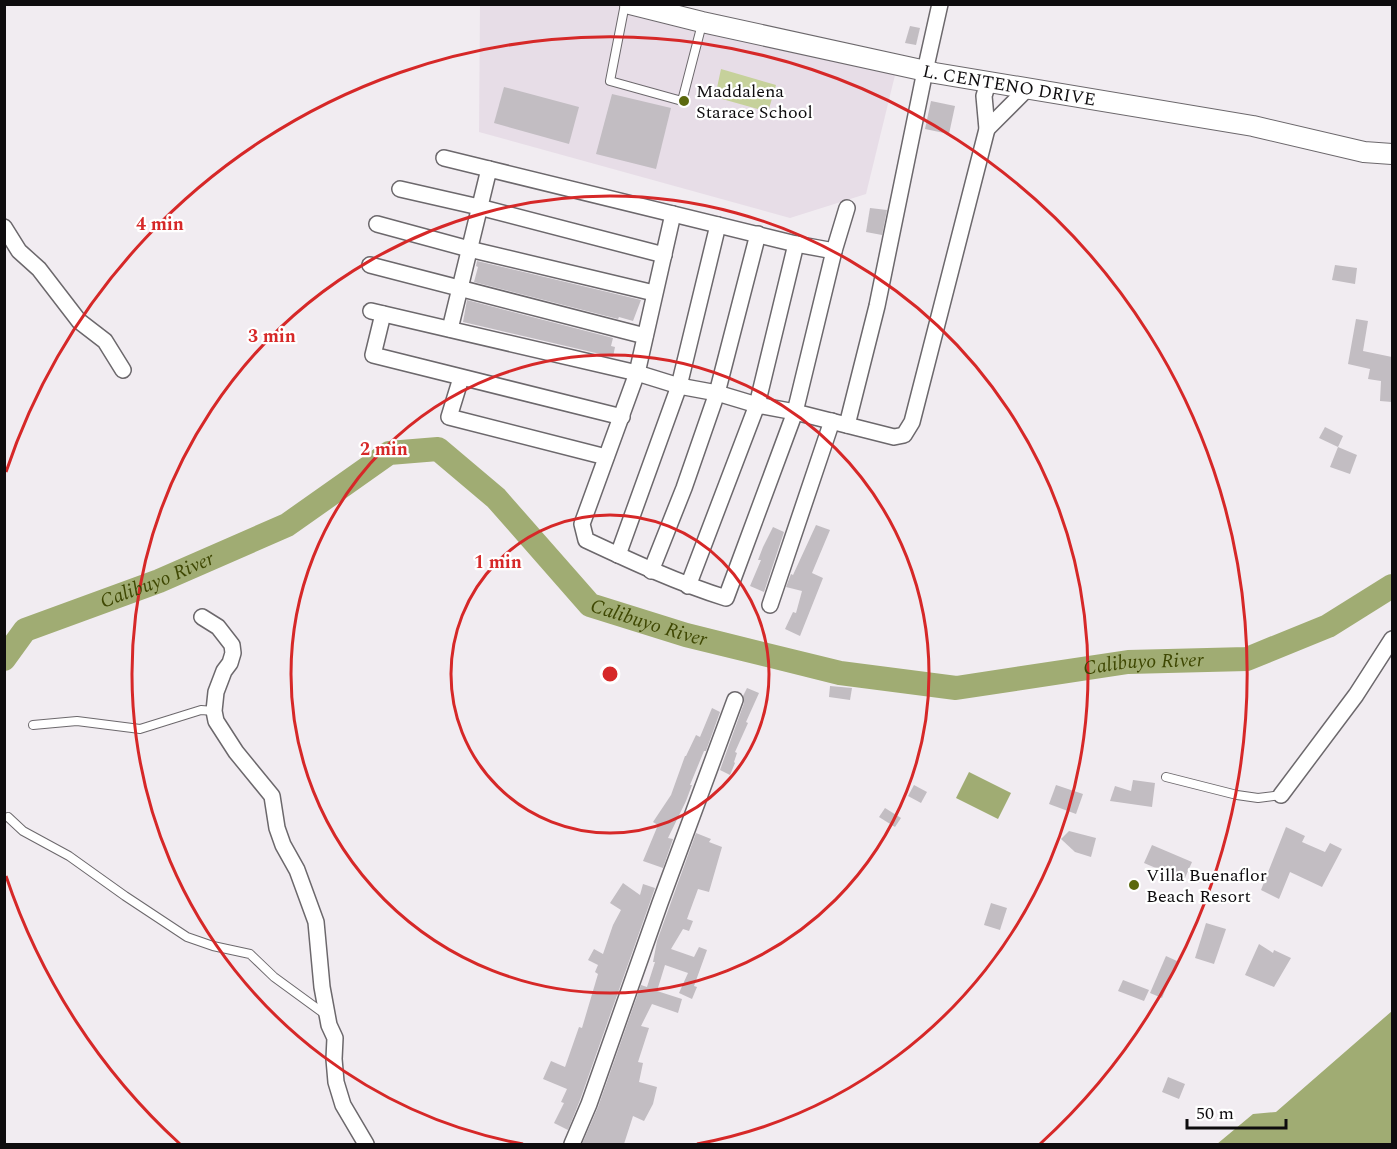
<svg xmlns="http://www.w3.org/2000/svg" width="1397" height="1149" viewBox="0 0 1397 1149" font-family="Spectral,serif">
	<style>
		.built { fill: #e7dde7 }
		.green { fill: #c6d19b }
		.water { fill: #a0ac73 }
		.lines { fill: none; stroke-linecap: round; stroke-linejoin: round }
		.stream { stroke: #a0ac73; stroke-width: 4 }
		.river { stroke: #a0ac73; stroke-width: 24 }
		.building { fill: #c2bdc2 }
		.service-casing { stroke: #6c686c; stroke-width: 10 }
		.minor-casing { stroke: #6c686c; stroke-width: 18 }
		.tertiary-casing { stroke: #6c686c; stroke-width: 22 }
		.service { stroke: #fff; stroke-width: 8 }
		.minor { stroke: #fff; stroke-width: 15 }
		.tertiary { stroke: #fff; stroke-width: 20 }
		.ring { fill: none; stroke: #d62828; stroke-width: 3 }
		.poi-dot { fill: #5b680e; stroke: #fff; stroke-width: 2 }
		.labels { text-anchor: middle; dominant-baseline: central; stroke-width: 4.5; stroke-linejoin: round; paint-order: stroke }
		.street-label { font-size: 18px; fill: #0e0c0e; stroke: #fff }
		.poi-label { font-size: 18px; fill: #0e0c0e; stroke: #fff; text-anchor: start }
		.water-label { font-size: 20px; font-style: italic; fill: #3f4803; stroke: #fff }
		.centre { fill: #d62828; stroke: #fff; stroke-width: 3 }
		.ring-label { font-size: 18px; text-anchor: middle; font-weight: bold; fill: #d62828; stroke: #fff; stroke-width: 4.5; stroke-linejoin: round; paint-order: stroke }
	</style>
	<rect width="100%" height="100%" fill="#f1ecf1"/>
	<path class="built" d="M480,5h136l280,66 -30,123 -76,24 -311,-86z"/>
	<path class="green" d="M721,69l55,16 -8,27 -53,-15z"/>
	<g class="water">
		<path d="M969,772l42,21 -13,26 -42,-21z"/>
		<path d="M1392,1011v133h-175l36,-30 23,-2z"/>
	</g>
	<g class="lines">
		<path class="stream" d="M4,649l5,4"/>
		<path class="river" id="s1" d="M4,659l21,-29 134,-49 128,-56 102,-72 49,-4 58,49 94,107 96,30 154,38 116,15 172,-26 119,-3 81,-33 64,-40"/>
	</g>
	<g class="building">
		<path d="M910,26l10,2 -4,17 -11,-2z"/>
		<path d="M504,87l75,20 -10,37 -75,-21z"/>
		<path d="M612,94l59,14 -15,61 -60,-15z"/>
		<path d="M931,101l24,5 -6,28 -24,-5z"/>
		<path d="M870,208l17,2 -5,25 -16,-3z"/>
		<path d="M477,261l164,39 -8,21 -14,-4 -1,2 -144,-37 4,-15 -2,-1z"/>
		<path d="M1335,265l22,3 -2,16 -23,-4z"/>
		<path d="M467,300l146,38 -2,8 4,1 -2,10 -150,-35z"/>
		<path d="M1356,319l12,2 -5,30 29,6v45l-12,-1 1,-20 -13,-2 2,-10 -22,-5z"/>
		<path d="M1325,427l18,9 -5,11 -19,-9z"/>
		<path d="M1338,447l19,8 -7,19 -20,-7z"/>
		<path d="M816,525l14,5 -18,43 11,5 -23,58 -15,-7 8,-17 3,1 6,-22 -16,-4 5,-13 2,1z"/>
		<path d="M773,527l11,5 -20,60 -14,-6 11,-26h-3l5,-13z"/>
		<path d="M830,686l22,2 -2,12 -21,-3z"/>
		<path d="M747,688l12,5 -13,29 2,1 -13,29 2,1 -3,9 1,1 -5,12 -10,-5 24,-67 -1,-7z"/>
		<path d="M712,708l8,4 -14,39h-2l-14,34h2l-6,16 -18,37 5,1 -10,29 -20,-7 15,-36 -5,-3 18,-27 14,-39h1l10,-21 4,2z"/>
		<path d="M1133,780l22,3 -3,24 -42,-6 5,-15 16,5z"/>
		<path d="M914,785l13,7 -6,11 -13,-7z"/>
		<path d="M1056,785l27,9 -7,20 -27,-10z"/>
		<path d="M885,808l16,10 -6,9 -16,-10z"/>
		<path d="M1286,827l19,9 -3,6 23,10 5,-9 12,6 -20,38 -32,-15 -11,27 -18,-9z"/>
		<path d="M1069,831l27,7 -5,19 -16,-5 -14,-13z"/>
		<path d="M696,833l15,6 -2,3 13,5 -13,45 -11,-3 -11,30 6,2 -4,10 -6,-2 -12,20 23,8 5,-10 8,3 -13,36 3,1 -5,12 -13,-6 9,-20 -23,-8 -8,26 25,8 -4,14 -26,-9 -11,22 8,2 -11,34 5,1 -4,19 18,5 -4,17 -9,17 -11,-5 -9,28h-42l16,-37 43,-122 6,2 8,-25h-2l4,-21z"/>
		<path d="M1152,845l40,17 -8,18 -40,-17z"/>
		<path d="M623,883l17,12 3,-11 12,4 -75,212 -12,30 -14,-7 10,-20 -3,-1 6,-13 -24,-10 8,-18 14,6 14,-40 3,1 16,-54 -3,-2 3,-7 -10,-5 6,-11 9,5 10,-29 8,-15 -11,-7z"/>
		<path d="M991,903l16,5 -7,22 -16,-5z"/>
		<path d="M1206,923l20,6 -12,35 -19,-6z"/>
		<path d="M1259,944l14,9 1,-3 17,8 -17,29 -29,-12z"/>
		<path d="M1166,956l11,5 -15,37 -12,-5z"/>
		<path d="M1123,980l26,10 -5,11 -26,-10z"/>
		<path d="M1168,1077l17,7 -6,15 -17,-7z"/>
	</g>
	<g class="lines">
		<g class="service-casing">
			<g id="service">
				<path d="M625,4l-15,77 72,20 20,-77"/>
				<path d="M33,725l44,-4 63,8 61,-19 13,1"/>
				<path d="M1166,777l71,18 21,3 23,-3"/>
				<path d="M8,817l15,14 46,25 56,40 62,41 26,9 37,8 24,23 52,38"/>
			</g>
		</g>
		<g class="minor-casing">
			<g id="minor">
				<path d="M987,129l40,-40"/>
				<path d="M444,158l45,11"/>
				<path d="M400,189l79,18 185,48"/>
				<path d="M673,214l-36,159 -55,151 4,16c47,22 92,43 140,58l69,-186 39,-161 13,-43"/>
				<path d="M377,224l92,25 185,44"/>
				<path d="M4,227l15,24 20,18 40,52 26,20 18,29"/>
				<path d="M370,265l275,71"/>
				<path d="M371,311l266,62 42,13 38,7 40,12 38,7 99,25 10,-2 8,-13 75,-293 -3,-33 4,-13"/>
				<path d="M383,314l-10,41 249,62"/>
				<path d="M450,329l39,-160 307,75 38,7"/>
				<path d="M461,378l-12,39 157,40"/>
				<path d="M847,425l30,-119 48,-235 15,-67"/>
				<path d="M618,555l61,-169 39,-161"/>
				<path d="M651,571l33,-83 33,-95 41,-159"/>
				<path d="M688,586l69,-181 39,-161"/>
				<path d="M770,605l62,-184"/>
				<path d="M202,617l16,10 14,18 1,8 -3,10 -6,8 -8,21 -2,19 2,10 20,31 36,44 5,32 6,17 14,25 19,52 6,65 7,38 6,13 -1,21 2,23 7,23 23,39"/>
				<path d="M1281,795l75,-100 36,-56"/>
				<path d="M572,1144l17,-40 71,-201 75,-203"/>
			</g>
		</g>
		<g class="tertiary-casing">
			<g id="tertiary">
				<path id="s2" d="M630,4l72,18 233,51 318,53 111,26 28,2"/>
			</g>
		</g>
		<use href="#service" class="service"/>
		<use href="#minor" class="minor"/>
		<use href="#tertiary" class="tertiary"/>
	</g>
	<g class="ring">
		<circle cx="610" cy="674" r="159"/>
		<circle cx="610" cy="674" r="319"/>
		<path d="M523 1144A478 478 0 1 1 697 1144"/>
		<path d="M180 1144A637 637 0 0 1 6 876M6 472A637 637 0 1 1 1040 1144"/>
	</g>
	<g class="poi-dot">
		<circle cx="684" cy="101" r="6"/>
		<circle cx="1134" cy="885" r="6"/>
	</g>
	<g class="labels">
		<g class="street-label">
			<text stroke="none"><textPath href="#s2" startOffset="388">L. CENTENO DRIVE</textPath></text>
		</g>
		<g class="poi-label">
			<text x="696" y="91">Maddalena<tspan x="696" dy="21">Starace School</tspan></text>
			<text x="1146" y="875">Villa Buenaflor<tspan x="1146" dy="21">Beach Resort</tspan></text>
		</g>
		<g class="water-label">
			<text stroke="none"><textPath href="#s1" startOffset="177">Calibuyo River</textPath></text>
			<text stroke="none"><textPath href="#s1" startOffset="772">Calibuyo River</textPath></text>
			<text stroke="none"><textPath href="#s1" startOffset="1276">Calibuyo River</textPath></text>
		</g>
	</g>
	<circle cx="610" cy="674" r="9" class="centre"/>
	<g class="ring-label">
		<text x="160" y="230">4 min</text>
		<text x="272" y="342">3 min</text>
		<text x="384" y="455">2 min</text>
		<text x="498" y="568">1 min</text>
	</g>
	<rect width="1397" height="1149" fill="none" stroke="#0e0c0e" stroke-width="12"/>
	<path d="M1187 1119v9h99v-9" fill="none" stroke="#0e0c0e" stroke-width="3"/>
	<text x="1196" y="1119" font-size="18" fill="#0e0c0e" stroke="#ffffff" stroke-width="4.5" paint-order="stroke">50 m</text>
</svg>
